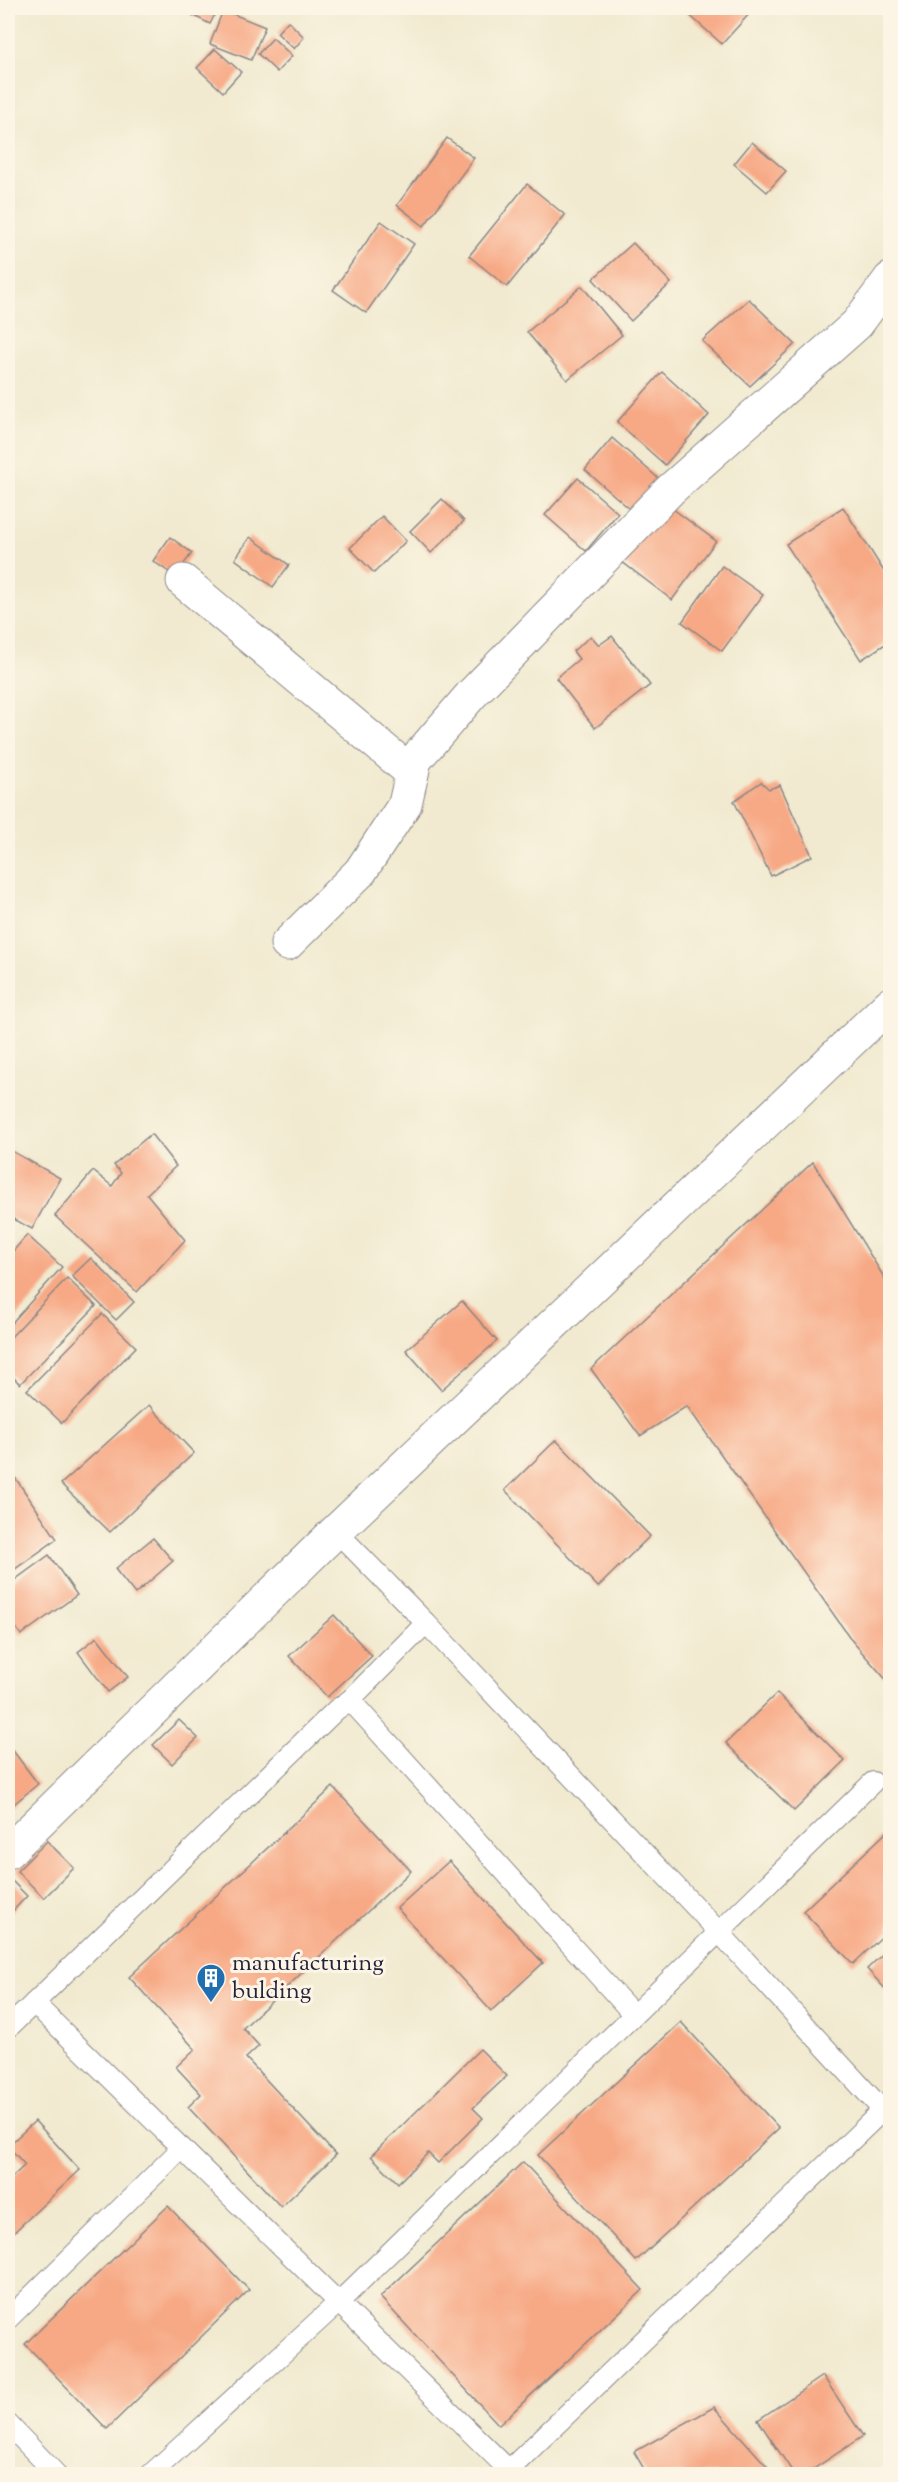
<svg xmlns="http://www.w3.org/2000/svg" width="898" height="2482" viewBox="0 0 898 2482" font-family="'Sorts Mill Goudy',serif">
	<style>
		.building { fill: #f7a884 }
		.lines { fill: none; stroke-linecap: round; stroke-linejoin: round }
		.lane-casing { stroke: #8a8686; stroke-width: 22 }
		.street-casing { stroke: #8a8686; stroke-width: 35 }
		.lane { stroke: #fff; stroke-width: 20 }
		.street { stroke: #fff; stroke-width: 33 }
		.labels { text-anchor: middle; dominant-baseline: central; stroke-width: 6; stroke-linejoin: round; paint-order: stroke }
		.poi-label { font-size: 24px; fill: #22223b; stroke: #fcf5e5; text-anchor: start }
	</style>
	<rect width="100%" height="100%" fill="#fcf5e5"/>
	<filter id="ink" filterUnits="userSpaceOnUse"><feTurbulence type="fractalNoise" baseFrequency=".0167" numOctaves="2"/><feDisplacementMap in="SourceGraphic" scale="12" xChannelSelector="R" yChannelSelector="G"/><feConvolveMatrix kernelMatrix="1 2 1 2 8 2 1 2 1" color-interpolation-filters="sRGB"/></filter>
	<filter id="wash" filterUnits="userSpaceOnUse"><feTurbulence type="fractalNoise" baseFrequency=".008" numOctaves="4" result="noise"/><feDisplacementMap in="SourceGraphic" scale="24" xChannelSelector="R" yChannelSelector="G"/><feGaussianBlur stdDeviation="1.35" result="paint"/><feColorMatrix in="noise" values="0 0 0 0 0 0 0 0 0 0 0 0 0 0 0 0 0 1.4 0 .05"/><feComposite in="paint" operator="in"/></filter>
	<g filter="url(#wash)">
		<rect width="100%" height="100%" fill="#f1ead0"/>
		<g id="blocks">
			<g class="building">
				<path d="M193,8h25l-8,16 -20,-10z"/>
				<path d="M690,8h54l6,5 -28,31 -36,-32z"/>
				<path d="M223,10l42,17 -14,33 -41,-16z"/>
				<path d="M288,21l16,16 -10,12 -17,-16z"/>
				<path d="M273,38l19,18 -15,16 -19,-18z"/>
				<path d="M215,49l26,23 -18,20 -26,-24z"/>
				<path d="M447,138l27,20 -50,68 -27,-21z"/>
				<path d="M752,142l34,29 -19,21 -33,-28z"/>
				<path d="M527,184l38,31 -58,72 -38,-31z"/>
				<path d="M381,221l33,23 -48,69 -33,-23z"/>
				<path d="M633,243l38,40 -40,38 -38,-42z"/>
				<path d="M582,286l40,49 -55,45 -40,-48z"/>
				<path d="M749,299l46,45 -45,42 -48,-45z"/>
				<path d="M662,372l47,43 -44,50 -48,-43z"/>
				<path d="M612,438l46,40 -27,32 -46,-40z"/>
				<path d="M578,478l40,35 -32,38 -41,-36z"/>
				<path d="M442,499l22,22 -33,32 -21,-22z"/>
				<path d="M665,503l51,38 -44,59 -51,-39z"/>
				<path d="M843,507l47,74v60l-29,19 -75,-116z"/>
				<path d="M382,516l24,25 -32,32 -24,-25z"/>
				<path d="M170,537l22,16 -17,23 -22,-15z"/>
				<path d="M250,537l39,28 -16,22 -38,-28z"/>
				<path d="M722,566l41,29 -41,56 -40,-29z"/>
				<path d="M591,636l8,9 13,-9 38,49 -55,43 -39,-50 23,-19 -6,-8z"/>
				<path d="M761,782l8,7 11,-4 32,71 -41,20 -37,-75z"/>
				<path d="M151,1134l25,32 -29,28 38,46 -48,52 -82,-76 38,-45 19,15 9,-13 -7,-8z"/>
				<path d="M8,1149l52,29 -28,51 -24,-13z"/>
				<path d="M813,1162l77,125v397l-37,-42 -166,-236 -47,30 -49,-67z"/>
				<path d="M27,1235l35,32 -54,60v-70z"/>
				<path d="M91,1258l43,44 -18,18 -44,-44z"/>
				<path d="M67,1278l29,28 -76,78 -12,-12v-32z"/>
				<path d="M462,1301l35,40 -56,49 -35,-40z"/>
				<path d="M102,1314l34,33 -74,76 -35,-33z"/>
				<path d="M149,1405l45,48 -84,79 -49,-48z"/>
				<path d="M556,1440l94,96 -52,51 -93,-97z"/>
				<path d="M14,1476l43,63 -49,35v-96z"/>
				<path d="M153,1538l20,23 -38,33 -20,-25z"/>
				<path d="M49,1555l28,40 -56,40 -13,-19v-31z"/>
				<path d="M334,1615l38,41 -45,41 -38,-41z"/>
				<path d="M97,1637l31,40 -20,15 -30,-40z"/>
				<path d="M777,1693l68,68 -51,50 -68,-68z"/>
				<path d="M179,1720l19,18 -26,26 -19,-19z"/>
				<path d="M8,1744l30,40 -30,25z"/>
				<path d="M333,1787l78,84 -168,157 16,18 -13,12 90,97 -55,52 -93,-100 13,-13 -25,-27 19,-18 -66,-72z"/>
				<path d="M890,1829v100l-37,35 -50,-53z"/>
				<path d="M47,1841l27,27 -30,30 -27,-27z"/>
				<path d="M449,1861l94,102 -52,48 -94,-103z"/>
				<path d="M8,1877l19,19 -19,20z"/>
				<path d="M890,1947v47l-23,-25z"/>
				<path d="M681,2022l98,106 -143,133 -98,-106z"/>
				<path d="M480,2049l27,27 -34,32 10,10 -45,45 -10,-10 -30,30 -27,-27z"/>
				<path d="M35,2121l45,49 -68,64 -4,-5v-48l17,-16 -17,-19z"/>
				<path d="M523,2162l120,128 -144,135 -119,-128z"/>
				<path d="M168,2206l81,84 -142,139 -82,-85z"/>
				<path d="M823,2376l40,60 -57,38h-12l-36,-54z"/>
				<path d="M714,2407l60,67h-127l-13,-22z"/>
			</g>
		</g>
	</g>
	<g filter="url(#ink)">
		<use href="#blocks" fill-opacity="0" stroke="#8a8686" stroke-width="1.5"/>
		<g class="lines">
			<g class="lane-casing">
				<g id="lane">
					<path d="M336,1531l90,92"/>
					<path d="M350,1700l283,314"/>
					<path d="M34,2003l302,-293 14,-10 76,-77 293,309 171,186"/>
					<path d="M8,2028l26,-25 479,471"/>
					<path d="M8,2319l174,-171"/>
					<path d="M8,2424l48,50"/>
					<path d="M509,2470l374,-360"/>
					<path d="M151,2474l188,-172 534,-520"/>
				</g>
			</g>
			<g class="street-casing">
				<g id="street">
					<path d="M183,581l229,192"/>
					<path d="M287,944l73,-72 45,-68 10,-44 56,-65 199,-205 187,-166 33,-45"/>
					<path d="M8,1852l328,-321 554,-527"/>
				</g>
			</g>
			<use href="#lane" class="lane"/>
			<use href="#street" class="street"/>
		</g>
	</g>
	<defs>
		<g id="building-pin" transform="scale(1.5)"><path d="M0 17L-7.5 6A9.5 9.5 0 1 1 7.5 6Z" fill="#1f6fb2" stroke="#fcf5e5"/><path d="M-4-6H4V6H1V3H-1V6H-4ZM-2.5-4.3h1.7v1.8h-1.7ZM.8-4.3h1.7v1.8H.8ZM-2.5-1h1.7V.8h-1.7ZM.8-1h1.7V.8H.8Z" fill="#fff"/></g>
	</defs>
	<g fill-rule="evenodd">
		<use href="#building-pin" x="211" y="1978"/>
	</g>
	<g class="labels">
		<g class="poi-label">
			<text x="232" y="1964">manufacturing<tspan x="232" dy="28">bulding</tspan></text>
		</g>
	</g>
	<rect width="898" height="2482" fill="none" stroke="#fcf5e5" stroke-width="30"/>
</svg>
